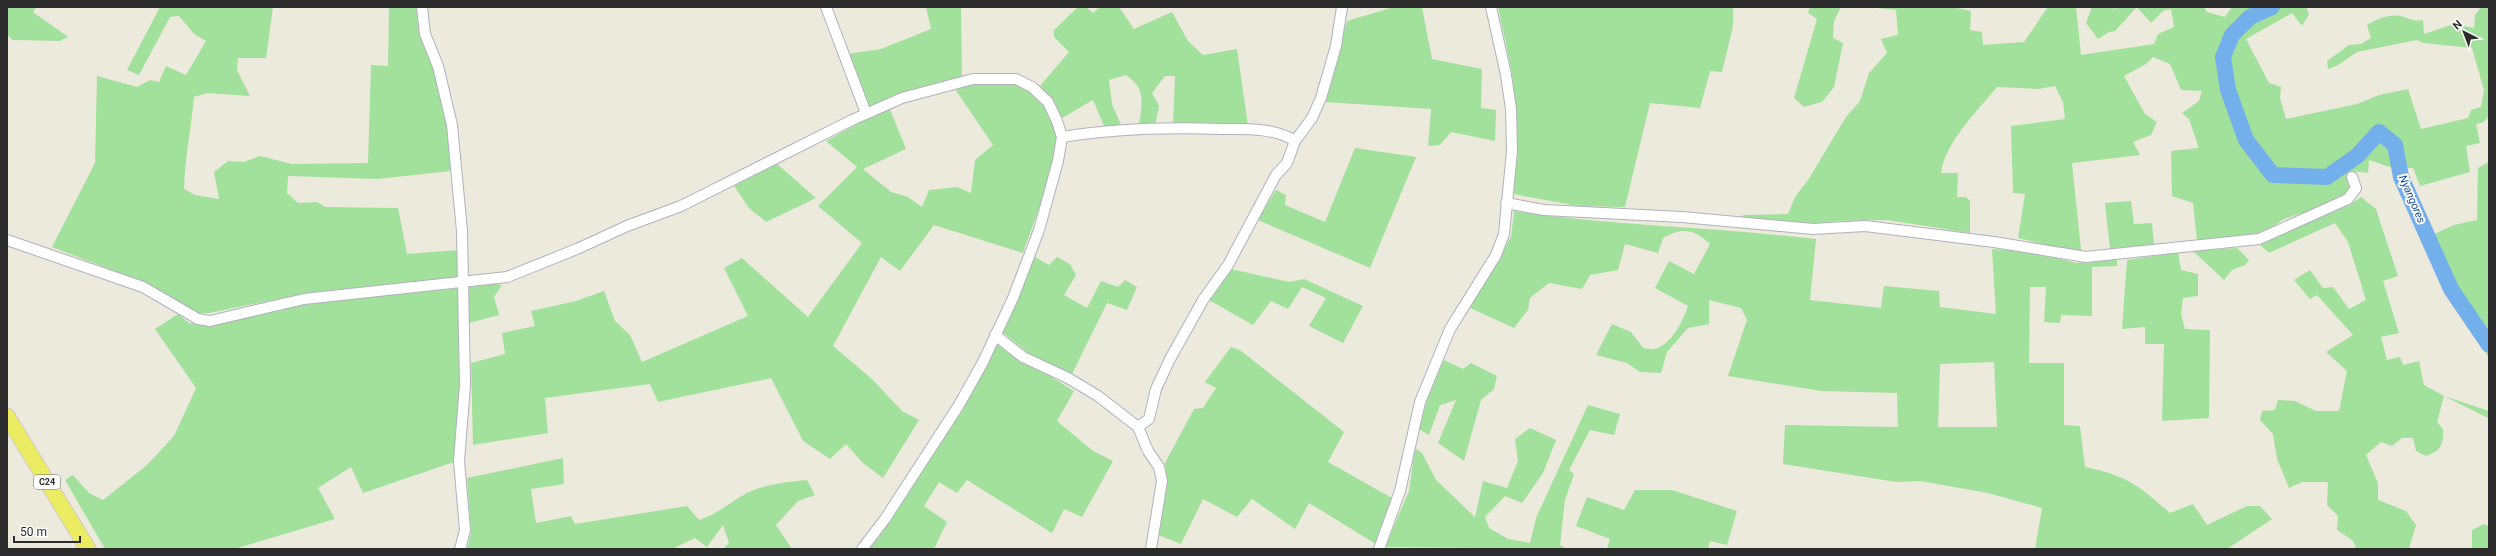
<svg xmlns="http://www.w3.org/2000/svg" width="2496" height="556" viewBox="0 0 2496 556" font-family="Roboto,sans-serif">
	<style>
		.green { fill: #a2e19b; fill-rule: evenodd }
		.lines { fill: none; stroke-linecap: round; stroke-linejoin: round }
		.river { stroke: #73afeb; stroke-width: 16 }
		.street-casing { stroke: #b1b1be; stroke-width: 12 }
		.primary-casing { stroke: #ccc; stroke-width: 17 }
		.street { stroke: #fff; stroke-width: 10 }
		.primary { stroke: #ecec62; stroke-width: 15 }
		.labels { text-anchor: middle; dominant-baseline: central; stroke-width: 4; stroke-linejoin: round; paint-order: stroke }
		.shield { fill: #fff; stroke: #6b6b6b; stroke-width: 1 }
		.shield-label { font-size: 9px; font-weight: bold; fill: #2b2b2b }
		.water-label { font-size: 11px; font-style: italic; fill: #114a98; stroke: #fff }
	</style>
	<rect width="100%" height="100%" fill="#ece9dd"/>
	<g class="green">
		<path d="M7,7h29l-3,5 35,25 -8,4 -48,-1 -5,-6z"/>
		<path d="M160,7h113l-7,51h-28l-1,12 13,26 -42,-3 -14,4c-3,32 -9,60 -10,92l11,6 24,4 -5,-27 14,-11 16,1 16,-6 32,8 76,-1 3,-98 17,1 1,-59h27l3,26 15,35 13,58 4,45 -74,8 -89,-3 -1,17 11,10 19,-1 8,5 73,1 9,46 51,-4 1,28 -146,14 -104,21h-13l-43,-27 -101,-39 43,-84 2,-87 40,11 13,-7 9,2 7,-16 20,9 20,-34 -12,-7 -15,-18 -9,1 -31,58 -12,-5z"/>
		<path d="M926,7h35l1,70 -93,31 -21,-54 33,-5 50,-20z"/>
		<path d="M1078,7h8l7,6 7,-6h19l15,22 38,-17 16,29 15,14 34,-6 11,77 -75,-1 2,-49h-10l-13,17 7,13 -4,19 -16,1c3,-23 8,-36 -13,-51l-17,5 3,24 9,21 -17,1 -11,-26 -31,18 -9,-17 -13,-15 29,-34 -15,-15v-7z"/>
		<path d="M1394,7h28l10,52 50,10 -1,39 15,2 -1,31 -44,-9 -11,13 -12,1 3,-37 -106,-7 22,-81z"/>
		<path d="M1498,7h235v19l-11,46 -12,-1 -10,37 -50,-5 -25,104 -47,-1 -65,-12 4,-71 -5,-50z"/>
		<path d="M1810,7h31l-7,14 -1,17 10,5 -9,44 -12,15 -18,5 -10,-9 23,-79 -9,-6z"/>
		<path d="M1866,7h85l20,4 -1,19 12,2 1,13 41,-3 24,-35h28l5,48 73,-11 4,-10 16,-7 -3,-18 -8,2 -12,12 -14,-16 -22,24 -6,1 -11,7 -12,-16 6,-16h21l1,2 5,-2h85l3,5 18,5 7,-10h74l3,7 -7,12 -10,-13 -46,26 23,44 12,4 -1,11 6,21 71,-15 22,-9 29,-6 13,40 47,-11 3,-8 10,-3 3,-17 -12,-42 -49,-5 -6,-3 -60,12 -19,13 -10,4 -1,-8 22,-16 12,-1 10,-6 -4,-13c10,-6 22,-11 34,-9 9,2 12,6 22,4l1,14 30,-10 20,4 1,-13 6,-8h8v109l-5,6 -8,2 4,19 -14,3 4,26 -50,14 -7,-18h-20l-24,-8 -1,13 -15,-2 -6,7 4,6 -3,8 -30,16 -34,11 -23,15 -15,4 -49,2 -4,-37 -21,-7 -1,-45 28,-3 -10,-29 -7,-6 17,-12 3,-10 -21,-1 -11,-26 -17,-7 -7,7 -22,12 21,38 12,8 -6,13 -18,7 7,13 -68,8 9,87h-12l-51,-12 7,-44 -12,-1 -2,-67 54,-7 -2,-17 -8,-16 -16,3 -42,-2c-20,25 -51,53 -56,86h17l-1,24h9l4,4v32l-83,-13 -50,1 -24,3 -73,-6 3,-3 45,-1 7,-17 13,-17 38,-63 14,-16 9,-28 18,-20 -6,-14 17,-4 -2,-25z"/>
		<path d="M984,82c9,1 19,0 28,2 24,6 42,27 44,52 3,24 -24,91 -33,117l-89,-28 -34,46 -19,-14 -48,89 39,33 30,32 17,9 -36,58 -20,-15 -17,-19 -16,15 -27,-18 -32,-63 -113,24 -8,-18 -105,14 3,35 -75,12 -2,-82 34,-9 -3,-21 33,-7 -4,-15 45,-10 28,-10 11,30 15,14 12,27 106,-46 -24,-48 18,-10 66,59 54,-74 -44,-37 39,-39 -31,-26 63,-34 17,42 -43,20 28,23 17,5 14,10 7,-17 28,-3 14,6 4,-33 18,-15 -38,-56z"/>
		<path d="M1355,148l61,9 -46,111 -112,-48 18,-30 10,5 -1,10 40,17z"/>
		<path d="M2489,162v197l-57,-124 22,-10 23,-5 1,-52z"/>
		<path d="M777,164l39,34 -50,24 -17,-14 -15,-22z"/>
		<path d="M2361,197l15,12 22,67 -15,5 16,52 -18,4 6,23 13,-3 3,8 16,-4 5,24 20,11 45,15v7l-3,-1 -42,-21 -7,26 6,7c1,15 -2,22 -17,27l-10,-5 -3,-13h-11l-10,8 -11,-4 -15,13 12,28v17l28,11 10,14 -7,24h-56l3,-2 -4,-7 -15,-10 1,-14 -11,-11 1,-23h-26l-13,6 -12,-29 -4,-25 -13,-14 2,-9 13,-1 3,-10 17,1 21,10h23l8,-40 -21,-19 27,-17 -36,-40 -7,4 -16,-19 16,-10 13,18 10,-1 16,22 17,-9 -18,-58 -13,-19 -66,30 -9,-8 44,-22 45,-18z"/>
		<path d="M2131,201l3,23 18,-1 2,22 -44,4 -5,-46z"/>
		<path d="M1514,211c100,15 201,16 302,28l-6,61 71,8 3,-22 55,5 1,16 56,7 -4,-65 37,3 48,11 40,-4v7l-25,1v49l-31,-1 -1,8 -16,-1 2,-35h-16l-1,76h35v62l16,1 5,41c43,9 53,18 85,46l23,-9 14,21 40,-19h13l12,13 -45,30h-192l7,-41 -54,-15 -68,-12 -24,1 -113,-18 2,-39 113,2 -1,-34 -76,-2 -93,-15 19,-56 -6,-12 -32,-8v24l-21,4 -21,24 -6,21 -21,-1 -13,-9 -31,-8 16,-31 19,8 12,16c3,0 9,2 12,1 17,-5 28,-28 33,-43l-33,-18 14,-27 25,13 16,-30c-16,-15 -28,-17 -47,-6l-5,15 -33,-9 -7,26 -28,5 -8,14 -33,-6 -19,15 -2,12 -14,18 -44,-20 41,-71zM1994,362l3,65h-59l2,-63z"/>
		<path d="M2237,248l12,12 -4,5 -13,5 -8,10 -31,-29z"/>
		<path d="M2178,252l3,18 17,4v22l-15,2 -2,16 4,15 25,1 -1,88 -47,3 2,-77h-19v-17l-23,2 5,-69z"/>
		<path d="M1035,257l14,8 8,-8 13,7 6,11 -12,20 23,13 14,-27 17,6 7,-7 12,7 -10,23 -20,-7 -35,71 -41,-19 -29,-23z"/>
		<path d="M1231,269l58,13 15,-3 59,27 -20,37 -34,-17 17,-28 -24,-11 -14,22 -17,-8 -18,24 -44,-25z"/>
		<path d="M490,283l12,2 -8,12 5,18 -30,8v-36z"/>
		<path d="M460,288l3,115 -9,59 -91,31 -12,-26 -33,21 17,31 -101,30h-129l-40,-69 8,-5 16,18 14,7 44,-35 27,-29 22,-48 -41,-59 23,-15 11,9 19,2 96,-21z"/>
		<path d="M998,344l76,47 -17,30 36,30 20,10 -31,56 -18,-8 -12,24 -85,-53 -10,13 -18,-11 -15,24 23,16 -13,27h-67c48,-66 92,-134 131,-205z"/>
		<path d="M1231,347l9,3 104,82 -16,30 64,36 -16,46 -67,-41 -14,26 -43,-30 -15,18 -34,-18 -22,45 -23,-9 9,-55 -2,-17 29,-54 9,-1 13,-20 -11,-6z"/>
		<path d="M1444,360l19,9 8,-6 26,13 -3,13 -13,11 -17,61 -26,-18 18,-43 -16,5 -11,30 -10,-6 9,-32z"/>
		<path d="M1588,405l32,9 -6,21 -24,-5 -21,40 5,4 -9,26 -5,45 7,4 -182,-2 24,-56 6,-43 7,5 14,27 39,37 8,-36 24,7 11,-27 -3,-22 15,-11 26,12 -13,33 -21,30 -17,-7 -20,21 4,11 19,11 22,4 6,-25z"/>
		<path d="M563,458l1,26 -33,5 5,34 35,-7 4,8 112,-18 12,14c19,-6 31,-18 48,-27 18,-9 41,-11 60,-13l8,15 -17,6 -22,24 16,24h-69l6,-6 -6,-18 -16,22 -12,-9 -23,11h-205l4,-17 -4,-54z"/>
		<path d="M1635,490h37l65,21 -10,34 -17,-4 -2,8h-101l3,-10 -34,-13 11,-29 37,13z"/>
		<path d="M2484,524l5,2v23h-17v-19z"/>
	</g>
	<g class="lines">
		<path class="river" d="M2272,7l-22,10 -18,18 -9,22 5,33 18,50 27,35 54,2 30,-21 22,-24 16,13 6,32 50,112 38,56"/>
		<g class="street-casing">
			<g id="street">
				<path d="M422,7l3,27 13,32 14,59 10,106 3,154 -6,76 6,69 -5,19"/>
				<path d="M826,7l40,106"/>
				<path d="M1062,137c54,-9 107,-10 162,-8 22,0 52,-1 71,12"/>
				<path d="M1506,203l38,7 138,7 131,12 52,-3 129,16 92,15 173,-18 89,-40 8,-11 -4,-11"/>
				<path d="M7,240l136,47 55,32 12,2 94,-22 203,-22 70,-28 50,-23 54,-20 171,-86 50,-22 71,-19h43l16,8 16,15 9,19 5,16 -4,24 -19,69 -26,68 -30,64 -24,43 -74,114 -23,30"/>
				<path d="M995,335l28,22 45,21 30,18 40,31 10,24 11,16 3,14 -11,68"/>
				<path d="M1138,427l11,-8 7,-30 14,-30 33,-59 25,-35 48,-90 11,-12 8,-22 17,-23 9,-20 15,-52 6,-39"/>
				<path d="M1379,549l21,-58 20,-89 30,-73 46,-74 8,-21 8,-83 -1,-42 -5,-34 -15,-68"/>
			</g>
		</g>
		<g class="primary-casing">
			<path id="primary" d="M7,416l81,133"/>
		</g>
		<use href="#street" class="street"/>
		<use href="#primary" class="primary"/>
	</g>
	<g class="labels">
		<rect class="shield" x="34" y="475" width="26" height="14" rx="3"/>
		<g class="shield-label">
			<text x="47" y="482">C24</text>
		</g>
		<g class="water-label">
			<text transform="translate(2412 199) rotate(67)">Nyangores</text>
		</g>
	</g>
	<rect width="2496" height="556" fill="none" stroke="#2b2b2b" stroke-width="16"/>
	<g transform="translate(2464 32) rotate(318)" stroke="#ffffff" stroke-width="3" paint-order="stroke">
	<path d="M0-3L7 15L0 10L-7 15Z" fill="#2b2b2b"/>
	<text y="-6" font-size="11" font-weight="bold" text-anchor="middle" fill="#2b2b2b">N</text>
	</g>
	<path d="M14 536v6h66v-6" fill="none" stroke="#2b2b2b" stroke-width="2"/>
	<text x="20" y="536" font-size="12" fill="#2b2b2b" stroke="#ffffff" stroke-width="3" paint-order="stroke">50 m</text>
</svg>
